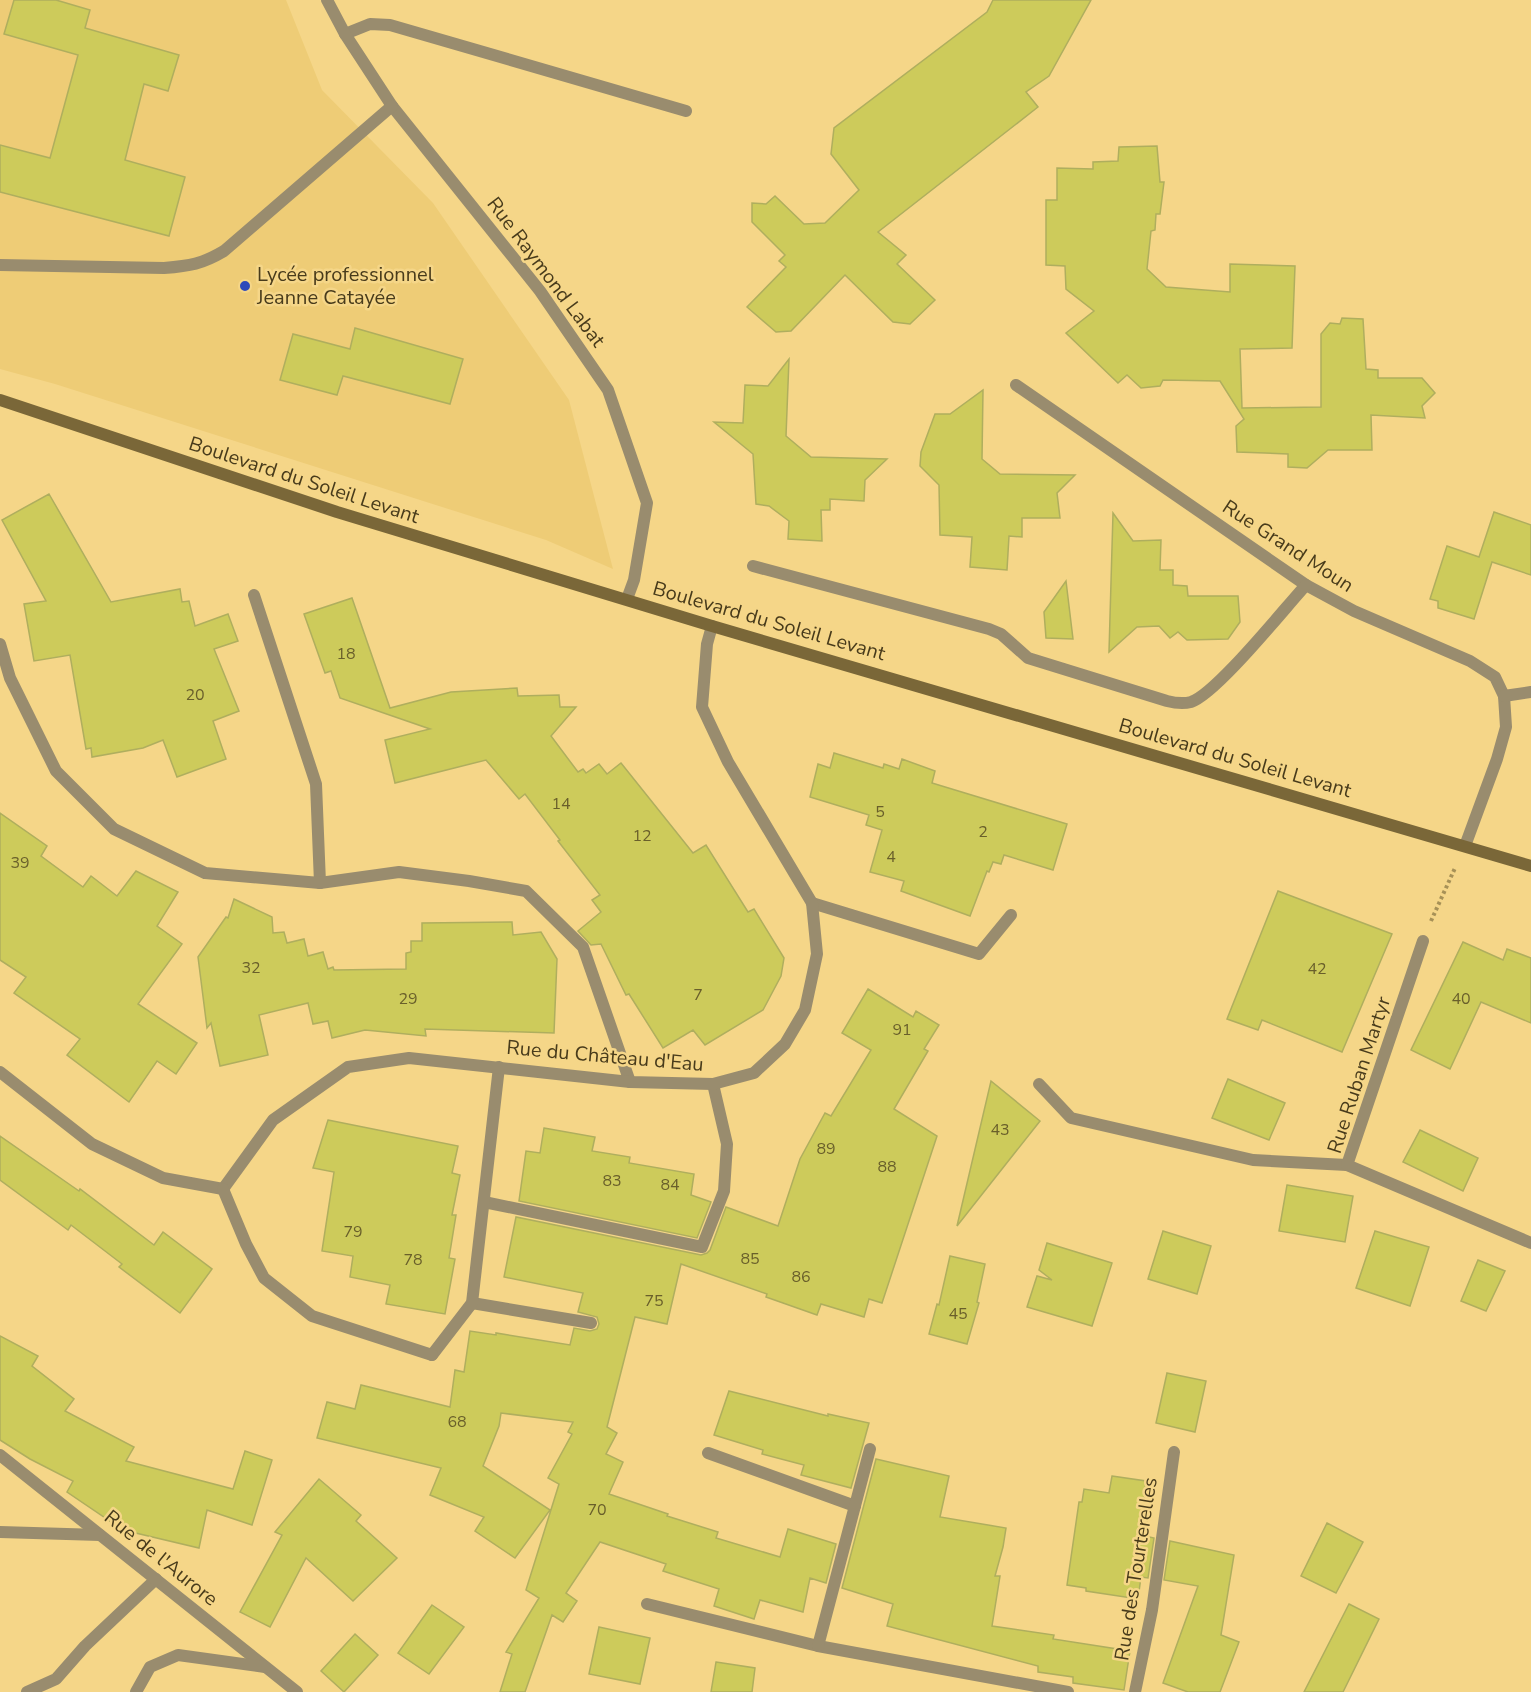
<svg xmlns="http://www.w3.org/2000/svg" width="1531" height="1692" viewBox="0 0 1531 1692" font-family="'Nunito Sans',sans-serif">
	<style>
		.built { fill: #eecc76 }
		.building { fill: #cdcb5b; stroke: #afae5e; stroke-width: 1.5 }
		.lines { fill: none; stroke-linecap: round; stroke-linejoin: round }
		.path { stroke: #a79157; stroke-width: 4; stroke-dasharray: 3 3; stroke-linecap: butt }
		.service { stroke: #998c6e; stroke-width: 12 }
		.minor { stroke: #998c6e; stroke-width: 12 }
		.secondary { stroke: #7a6738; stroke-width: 12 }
		.poi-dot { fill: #2e49ba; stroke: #f5d688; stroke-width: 2 }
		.labels { text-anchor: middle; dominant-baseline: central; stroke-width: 5; stroke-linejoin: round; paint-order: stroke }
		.number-label { font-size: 16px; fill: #695f2b }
		.street-label { font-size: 20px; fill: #483b1b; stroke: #f5d688 }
		.poi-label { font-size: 20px; fill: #483b1b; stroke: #f5d688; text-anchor: start }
	</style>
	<rect width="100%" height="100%" fill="#f5d688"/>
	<path class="built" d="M0,0h286l36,90 111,113 136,197 44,169 -67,-29 -491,-156 -55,-15z"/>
	<g class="building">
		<path d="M14,0h42l34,10 -5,18 94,27 -11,36 -24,-7 -19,76 60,17 -16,59 -169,-44v-47l50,13 28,-103 -74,-21z"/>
		<path d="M993,0h98l-42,76 -23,16 12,15 -160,125 28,23 -9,9 38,36 -25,24 -17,-2 -48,-47 -54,56 -15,1 -29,-25 39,-40 -7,-6 6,-6 -33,-33v-19l14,1 9,-8 29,28 21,-1 34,-33 -28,-36 3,-26 153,-116z"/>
		<path d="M1157,146l3,36h4l-4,32h-4l-1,16 -4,1 -4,38 19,18 64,5v-28l65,2 -3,82 -52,1 2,59 79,-1v-73l9,-11 10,1 2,-6 21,1 3,50 12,1v8h44l13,15 -13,13 3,12 -54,-3 1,35h-44l-21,18 -19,-1v-13l-51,-2 -1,-26 8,-7 -24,-38 -57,-1 -3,6 -19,2 -14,-13 -9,8 -52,-50 28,-22 -28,-22 -1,-23 -19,-1v-65h11v-32l36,1v-7l25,-1 1,-14z"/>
		<path d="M355,328l108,31 -13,45 -107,-28 -6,19 -57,-15 13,-46 57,15z"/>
		<path d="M789,359l-3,77 25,21 76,2 -22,21 -1,21 -34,-2v11h-9l1,31 -34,-2 1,-18 -20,-15 -13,-2 -3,-50 -39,-32 29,1 2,-38 23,1z"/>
		<path d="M983,390l-1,69 18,15 75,1 -18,18 3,25h-38v19l-13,-1 -2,34 -37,-3 2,-30 -32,-2 -1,-50 -19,-19 1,-14 14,-38h15z"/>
		<path d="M49,494l62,108 69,-13 2,13 7,-1 6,25 33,-12 10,27 -24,8 25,62 -26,10 13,38 -49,18 -14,-37 -20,8 -51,9 -1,-9 -5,1 -16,-94 -36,6 -10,-57 22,-3 -44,-81z"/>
		<path d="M1494,512l37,13v50l-39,-13 -18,57 -36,-11v-7l-8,-2 17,-53 32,11z"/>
		<path d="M1113,513l20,28 28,-1 -1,30h13v15l14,1 1,10h50l2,26 -12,17 -41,1 -9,-8 -8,6 -11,-12 -22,1 -28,25z"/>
		<path d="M1066,581l7,58 -27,-1 -2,-26z"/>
		<path d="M352,598l38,110 61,-16 66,-4 1,8 41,-1 1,12h16l-25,29 27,36 5,-3 3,4 13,-9 8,10 14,-11 72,90 13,-8 42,67 6,-3 30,49 -3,18 -18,34 -58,35 -12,-15 -30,18 -34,-54 -3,1 -25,-51 -10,1 -13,-14 23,-19 -9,-12 8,-5 -42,-54 2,-1 -35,-46 -6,5 -33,-39 -91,23 -10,-43 45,-11 -90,-31 -9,-27 -6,2 -21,-59z"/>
		<path d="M834,753l49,15 1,-4 15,5 3,-10 33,12 -3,12 135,41 -14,46 -49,-15 -3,9 -8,-2 -4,10 -2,-1 -17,45 -69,-25 3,-10 -34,-9 12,-42 -16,-5 3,-10 -59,-18 8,-33 12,4z"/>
		<path d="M0,813l47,33 -6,10 42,31 8,-11 26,20 19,-25 42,21 -21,34 25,18 -44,60 59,39 -21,31 -19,-13 -28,41 -62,-47 13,-16 -66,-46 12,-16 -26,-17z"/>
		<path d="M1278,891l114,43 -50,118 -80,-32 -4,10 -31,-11z"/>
		<path d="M234,899l38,18 1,16 11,-1 3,11 17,-4 4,17 15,-4 5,17 5,-2 1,3 72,-1v-16l5,-1v-11h11v-18l90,-1 1,13 28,-3 16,27 -3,74 -129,-4 1,7 -61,-6 -33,8 -4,-17 -15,3 -5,-21 -49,12 9,40 -48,11 -9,-43 -4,5 -9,-71 28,-40 2,1z"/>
		<path d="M1463,942l40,18 4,-11 24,9v65l-50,-21 -31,67 -39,-19z"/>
		<path d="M868,989l45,28 3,-6 23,14 -15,24 4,2 -34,58 43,27 -55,167 -13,-4 -5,18 -43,-13 -4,11 -51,-18 1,-3 -86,-30 -14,60 -32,-7 -28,110 10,6 -11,21 17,8 -14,32 59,20 -1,2 51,16 -2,6 64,19 8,-28 48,15 -10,39 -16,-5 -7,34 -43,-12 -6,19 -40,-13 5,-17 -56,-18 3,-7 -66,-22 -34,51 11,8 -14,21 -11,-7 -27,77h-25l12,-38 -6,-2 33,-54 -13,-8 33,-106 -11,-6 24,-44 -4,-2 5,-10 -72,-9 -2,13 -16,40 67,44 -35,48 -40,-27 9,-14 -54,-22 11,-27 -124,-30 10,-36 28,7 6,-24 89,22 5,-37 9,2 6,-41 26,4v-2l74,12 4,-17 16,3 7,-2 2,-5 -2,-7 -19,-5 5,-19 -79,-16 12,-60 185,38 6,-2 3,-3 16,-43 52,19 22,-67 25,-46 6,3 40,-66 -29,-17z"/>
		<path d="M1228,1079l57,24 -16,37 -57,-22z"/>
		<path d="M991,1081l49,40 -83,105z"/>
		<path d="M328,1120l130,26 -6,27 8,2 -8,40h4l-7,43 6,1 -10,55 -59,-10 4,-19 -40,-8 3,-21 -31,-5 12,-79 -21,-4z"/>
		<path d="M544,1128l51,9 -3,14 38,6 -1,6 65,11 -3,21 20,7 -14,36 -178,-37 7,-50 14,2z"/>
		<path d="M1420,1130l58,28 -15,33 -60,-29z"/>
		<path d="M0,1136l79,55 1,-2 74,56 9,-13 49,37 -32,44 -61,-46 3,-3 -51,-39 -3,5 -68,-50z"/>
		<path d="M1287,1185l66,11 -8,46 -66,-11z"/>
		<path d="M1163,1231l48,15 -14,48 -49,-15z"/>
		<path d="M1375,1231l54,16 -19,59 -54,-18z"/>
		<path d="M1047,1243l65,20 -20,63 -65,-19 10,-31 15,4 -13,-10z"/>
		<path d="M950,1256l35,8 -8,38 2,1 -12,41 -38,-10 8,-30 2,1z"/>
		<path d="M1478,1260l27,11 -19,40 -25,-10z"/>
		<path d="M0,1336l38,20 -6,10 42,33 -9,12 69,36 -8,14 107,28 12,-38 27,9 -20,65 -45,-15 -8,38 -76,-18 -56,-38 6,-11 -43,-22 -30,-19z"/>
		<path d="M1167,1373l39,8 -11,51 -39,-9z"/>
		<path d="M729,1391l99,25v-2l41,9 -18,65 -50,-13 3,-10 -42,-11 1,-4 -49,-15z"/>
		<path d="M876,1459l73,17 -9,41 66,11 -3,19 -8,29h5l-8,50 62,9 -1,4 77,12 -6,39 -51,-7v-6l-35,-5v-6l-151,-40 6,-22 -51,-16z"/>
		<path d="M1112,1476l34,5 -2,18 6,1 -5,36 9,2 -6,40 -7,-1 -3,22 -52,-8v-3l-19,-3 12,-83h3l2,-13 25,4z"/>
		<path d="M319,1479l42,36 -5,6 41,37 -44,43 -47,-43 -36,69 -30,-15 42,-77 -7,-3z"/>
		<path d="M1327,1523l36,19 -27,51 -35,-17z"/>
		<path d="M1170,1541l64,14 -13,80 18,7 -19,50h-32l-25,-9 35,-97 -34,-6z"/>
		<path d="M1349,1604l30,15 -36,73h-39z"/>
		<path d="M432,1605l32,22 -35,47 -31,-21z"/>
		<path d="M599,1627l51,11 -10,46 -51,-10z"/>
		<path d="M355,1634l23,21 -34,37 -23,-21z"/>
		<path d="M716,1662l39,6 -3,24h-41z"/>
	</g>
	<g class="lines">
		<path class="path" d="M1431,921l24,-53"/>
		<g class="service">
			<path d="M345,34l25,-10 20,1 296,86"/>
			<path d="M254,595l62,189 4,99"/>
			<path d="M812,903l167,51 32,-39"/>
			<path d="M1039,1084l32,34 182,42 94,5"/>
			<path d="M484,1202l218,45 22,-56 3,-47 -14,-60"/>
			<path d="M472,1303l119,20"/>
			<path d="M432,1355l40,-52 27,-236"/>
			<path d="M27,1692l29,-13 29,-33 71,-67"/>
		</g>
		<g class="minor">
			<path d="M327,0l18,34 47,72 148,185 68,99 39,113 -13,77 -7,19"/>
			<path d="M0,265l164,3c26,-2 38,-4 60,-17l168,-145"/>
			<path d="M1016,385l290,200 48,26 116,50 25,16 9,19 2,31 -9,32 -32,87"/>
			<path d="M753,566l236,63 12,5 27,24 139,43c8,2 16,3 24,1 25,-8 93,-93 115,-117"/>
			<path d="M0,644l10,34 46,93 58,58 91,44 115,10 79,-11 70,9 57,10 57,56 47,135"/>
			<path d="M1504,696l27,-4"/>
			<path d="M1423,941l-76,224 184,78"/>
			<path d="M0,1072l92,72 71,34 60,11"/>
			<path d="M223,1189l50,-69 75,-53 61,-9 221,24 83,2 41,-11 31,-29 20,-34 12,-56 -5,-51 -84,-141 -26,-55 5,-63 5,-18"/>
			<path d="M223,1189l23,55 18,34 48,38 120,39"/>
			<path d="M708,1453l147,53"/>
			<path d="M0,1455l297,237"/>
			<path d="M0,1532l100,3"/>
			<path d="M647,1604l171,42 250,46"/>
			<path d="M818,1646l52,-197"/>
			<path d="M136,1692l14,-25 28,-12 87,12"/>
			<path d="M1135,1692l17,-82 22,-158"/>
		</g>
		<path class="secondary" d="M0,400l337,112 375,114 819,240"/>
	</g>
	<circle class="poi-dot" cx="245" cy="286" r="6"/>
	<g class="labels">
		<g class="number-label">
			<text x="346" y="654">18</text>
			<text x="195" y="695">20</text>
			<text x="561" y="804">14</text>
			<text x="880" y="812">5</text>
			<text x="983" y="832">2</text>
			<text x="642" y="836">12</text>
			<text x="891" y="857">4</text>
			<text x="20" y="863">39</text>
			<text x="251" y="968">32</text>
			<text x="1317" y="969">42</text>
			<text x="698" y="995">7</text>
			<text x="408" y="999">29</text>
			<text x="1461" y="999">40</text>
			<text x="902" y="1030">91</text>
			<text x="1000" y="1130">43</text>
			<text x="826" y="1149">89</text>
			<text x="887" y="1167">88</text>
			<text x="612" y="1181">83</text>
			<text x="670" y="1185">84</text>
			<text x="353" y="1232">79</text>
			<text x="750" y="1259">85</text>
			<text x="413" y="1260">78</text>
			<text x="801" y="1277">86</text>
			<text x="654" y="1301">75</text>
			<text x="958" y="1314">45</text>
			<text x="457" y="1422">68</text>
			<text x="597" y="1510">70</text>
		</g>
		<g class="street-label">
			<text transform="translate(546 272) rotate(53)">Rue Raymond Labat</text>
			<text transform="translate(304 480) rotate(18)">Boulevard du Soleil Levant</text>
			<text transform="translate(1288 546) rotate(33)">Rue Grand Moun</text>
			<text transform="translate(769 621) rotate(16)">Boulevard du Soleil Levant</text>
			<text transform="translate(1235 758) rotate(16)">Boulevard du Soleil Levant</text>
			<text transform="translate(605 1056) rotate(5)">Rue du Château d'Eau</text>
			<text transform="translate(1359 1075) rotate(-72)">Rue Ruban Martyr</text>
			<text transform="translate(161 1558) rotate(39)">Rue de l'Aurore</text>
			<text transform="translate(1136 1569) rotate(-81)">Rue des Tourterelles</text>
		</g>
		<g class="poi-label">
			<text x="257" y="274">Lycée professionnel<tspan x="257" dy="23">Jeanne Catayée</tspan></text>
		</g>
	</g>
</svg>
